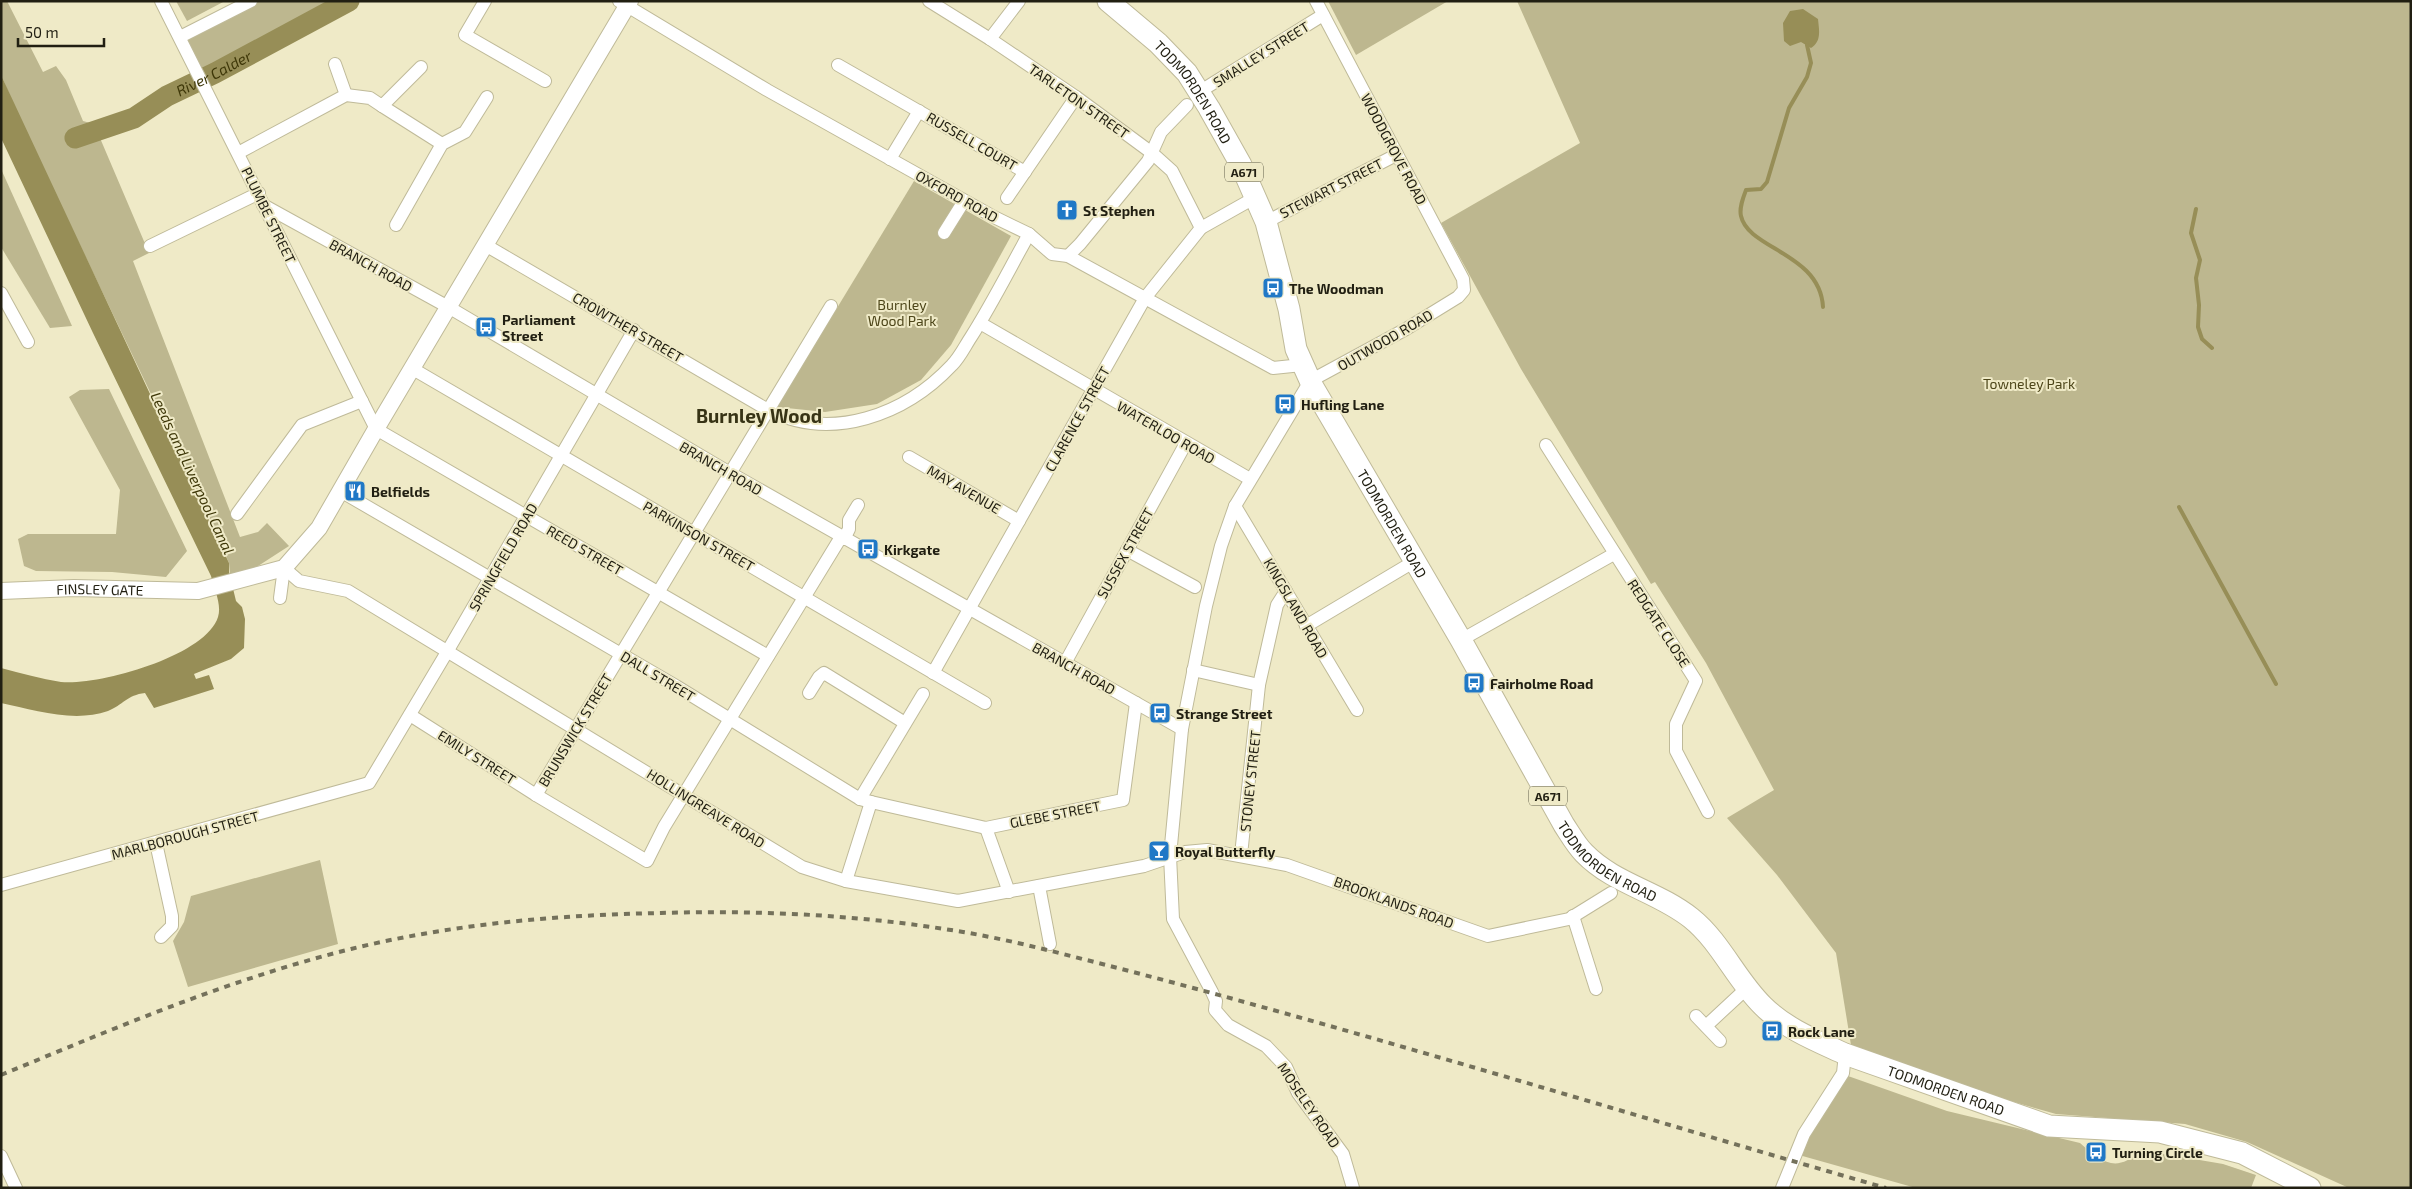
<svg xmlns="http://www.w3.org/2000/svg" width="2412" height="1189" viewBox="0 0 2412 1189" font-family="'Exo 2',sans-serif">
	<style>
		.green { fill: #bdb78f }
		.water { fill: #978e57 }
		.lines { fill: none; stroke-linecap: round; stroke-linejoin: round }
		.stream { stroke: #978e57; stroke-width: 4 }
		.river { stroke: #978e57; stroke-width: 21 }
		.minor-casing { stroke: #bfba99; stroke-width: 14 }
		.tertiary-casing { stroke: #bfba99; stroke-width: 18 }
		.trunk-casing { stroke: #bfba99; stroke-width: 23 }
		.minor { stroke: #fff; stroke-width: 12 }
		.tertiary { stroke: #fff; stroke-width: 16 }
		.trunk { stroke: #fff; stroke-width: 21 }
		.rail { stroke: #74715b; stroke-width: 4; stroke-dasharray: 6 6; stroke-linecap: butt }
		.labels { text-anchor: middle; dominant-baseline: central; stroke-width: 4; stroke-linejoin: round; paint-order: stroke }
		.shield { fill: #efeac7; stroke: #5f5c48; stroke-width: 1 }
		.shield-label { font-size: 12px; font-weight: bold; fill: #211f12 }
		.street-label { font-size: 14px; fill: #211f12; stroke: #efeac7 }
		.poi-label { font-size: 14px; font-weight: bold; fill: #211f12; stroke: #efeac7; text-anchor: start }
		.park-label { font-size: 14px; fill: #4d461a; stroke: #efeac7 }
		.water-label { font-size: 15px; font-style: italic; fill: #3e3708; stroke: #efeac7 }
		.district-label { font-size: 19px; font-weight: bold; fill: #373315; stroke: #efeac7 }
	</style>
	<rect width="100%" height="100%" fill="#efeac7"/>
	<g class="green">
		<path d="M1,1h6l36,71 13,-6 10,14 17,41 11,3 55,129 -16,8 107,276 18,-5 9,-9 22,23 -34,22 -25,7 -1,-12 -27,-62 -176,-369 -25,-57z"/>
		<path d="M176,1h49l-38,20z"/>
		<path d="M256,1h74l-129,72 -17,-35z"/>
		<path d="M1328,1h120l-92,54z"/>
		<path d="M1517,1h894v1187h-62l-102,-46 -62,-18 -129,-10 -70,-20 -135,-49 -15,-92 -59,-78 -50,-57 47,-28 -68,-127 -51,-81 -4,2 -130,-215 -80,-146 139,-80z"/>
		<path d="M1,169l71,157 -22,2 -49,-81z"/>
		<path d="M914,181l97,55 -60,109 -30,35 -44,24 -52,8 -48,-5z"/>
		<path d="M109,389l78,162 -21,26 -54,-5 -76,-1 -12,-5 -6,-27 10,-5h88l4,-44 -51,-93 11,-7z"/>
		<path d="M320,860l18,84 -150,43 -15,-46 11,-19 7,-26z"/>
		<path d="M1848,1076l99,35 133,32c22,19 36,31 61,7l82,14 33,11 -5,13h-335l-117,-33 22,-40z"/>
	</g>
	<g class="water">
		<path d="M1803,9l15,10c1,11 4,22 -7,29l-10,-6 -11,4 -6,-5 -1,-18 7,-12z"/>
		<path d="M1,75l228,488v9l7,29 6,6 3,12 -1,29 -13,11 -37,15 2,5 13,-4 5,14 -60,19 -9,-15c-18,2 -22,12 -37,18 -34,12 -74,-1 -107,-8v-35c20,5 40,11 60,14 37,4 145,-26 157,-65 4,-12 -4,-29 -7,-41l-118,-243 -92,-195z"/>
	</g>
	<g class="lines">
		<g class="stream">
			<path d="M1807,45l4,18 -4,14 -18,31 -22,74 -6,7 -15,1c-3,8 -7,18 -5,26 7,33 79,37 82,91"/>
			<path d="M2196,209l-5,24 9,27 -4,18 3,27 -1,22 4,12 10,9"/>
			<path d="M2179,507l97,177"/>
		</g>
		<path class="river" id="s1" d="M75,138l59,-20 33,-22 48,-23 134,-72"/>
		<g class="minor-casing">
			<g id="minor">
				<path d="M161,1l215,428 392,227"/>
				<path d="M485,1l-20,34 80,46"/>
				<path d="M619,1l148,89 227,127 35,17 23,20 16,2 205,112 29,-3"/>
				<path d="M929,1l61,38 86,58 76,56 20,18 29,57"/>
				<path d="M1316,1l147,278 1,11 -6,7 -52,32 -96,52 -75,125 -14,40 -15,60 -24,123 -12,127 3,63 39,73 4,9 -1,9 13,15 38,21 20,21 12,26 45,61 10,34"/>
				<path d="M180,37l71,-36"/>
				<path d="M990,39l29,-38"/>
				<path d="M335,64l11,31"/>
				<path d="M838,65l187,107"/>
				<path d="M1199,92l124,-77"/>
				<path d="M382,106l60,38"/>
				<path d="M238,153l108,-58 24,3 12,8 39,-39"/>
				<path d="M890,159l29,-48"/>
				<path d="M1007,198l69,-101"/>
				<path d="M263,205l187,103 280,165 452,256"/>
				<path d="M1266,222l130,-67"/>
				<path d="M396,225l46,-81 23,-12 22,-35"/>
				<path d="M944,233l20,-32"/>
				<path d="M150,246l109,-53"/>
				<path d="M487,246l281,164c64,32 137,5 184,-45 8,-8 13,-19 19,-28 21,-33 39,-69 58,-103"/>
				<path d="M1068,256l12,-12 68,-83 13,-29 26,-27"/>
				<path d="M1,293l27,49"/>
				<path d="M980,323l270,156"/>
				<path d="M413,369l572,334"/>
				<path d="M1546,445l150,236 -20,43v27l32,61"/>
				<path d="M909,457l110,64"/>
				<path d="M342,492l334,194 184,113 11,3 115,26 137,-28 13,-97"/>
				<path d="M1235,506l122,204"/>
				<path d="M237,514l65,-89 60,-24"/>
				<path d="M844,539l5,-10v-9l9,-15"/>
				<path d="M1127,550l68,37"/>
				<path d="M284,568l15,13 49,10 454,276 44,14 112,20 186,-35 41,-14 22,-2 80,15 201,71 81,-17 42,-26"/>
				<path d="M280,598l4,-30"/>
				<path d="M1306,626l109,-65"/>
				<path d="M1461,640l153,-86"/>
				<path d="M1065,663l121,-220"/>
				<path d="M1193,670l66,15"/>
				<path d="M933,673l212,-375 56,-70 55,-31"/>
				<path d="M809,693l10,-16 5,-4 81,50"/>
				<path d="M410,715l126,80 111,66 17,-34 177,-290"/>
				<path d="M536,795l295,-489"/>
				<path d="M860,799l63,-105"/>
				<path d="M986,828l23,64"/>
				<path d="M156,843l16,73v10l-11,11"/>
				<path d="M1241,855l18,-170 18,-80 9,-14"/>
				<path d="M846,881l25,-79"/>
				<path d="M1,885l368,-102 78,-131 187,-322"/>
				<path d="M1039,886l11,58"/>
				<path d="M1573,916l23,73"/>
				<path d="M1696,1016l24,25"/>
				<path d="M1706,1026l41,-38"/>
				<path d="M1,1156l15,32"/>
				<path d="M1782,1188l22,-54 39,-61 2,-19"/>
			</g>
		</g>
		<g class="tertiary-casing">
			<g id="tertiary">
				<path id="s2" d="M1,591l73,-3 124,3 86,-23 35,-40 57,-99 254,-428"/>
			</g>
		</g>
		<g class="trunk-casing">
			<g id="trunk">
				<path id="s3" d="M1108,1l50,42 29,30 22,35 32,57 25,57 23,87 7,40 17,38 148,253 103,185c6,9 12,20 20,28 30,31 73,38 107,65 30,24 45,62 72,88 23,23 54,35 82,48l204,72 111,6 82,21 68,35"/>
			</g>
		</g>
		<use href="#minor" class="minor"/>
		<use href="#tertiary" class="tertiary"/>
		<use href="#trunk" class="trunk"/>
		<path class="rail" d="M1,1075c114,-47 229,-96 350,-126 101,-25 206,-34 310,-36 101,-3 201,2 302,19 48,8 96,21 143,33 82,21 164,44 245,67 179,51 357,105 535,156"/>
	</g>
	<defs>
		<g id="church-square" transform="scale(1.125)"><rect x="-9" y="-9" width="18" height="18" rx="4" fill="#2078c6" stroke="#efeac7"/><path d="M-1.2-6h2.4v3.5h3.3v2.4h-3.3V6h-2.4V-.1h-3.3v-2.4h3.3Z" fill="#fff"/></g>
		<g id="bus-square" transform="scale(1.125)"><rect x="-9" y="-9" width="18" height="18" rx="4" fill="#2078c6" stroke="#efeac7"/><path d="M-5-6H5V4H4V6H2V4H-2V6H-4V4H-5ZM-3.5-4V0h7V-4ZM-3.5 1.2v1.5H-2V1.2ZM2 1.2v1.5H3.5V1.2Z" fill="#fff"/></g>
		<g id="restaurant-square" transform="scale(1.125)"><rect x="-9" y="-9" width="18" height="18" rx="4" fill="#2078c6" stroke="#efeac7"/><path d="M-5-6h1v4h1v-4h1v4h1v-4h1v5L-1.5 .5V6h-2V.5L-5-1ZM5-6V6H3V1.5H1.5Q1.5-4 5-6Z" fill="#fff"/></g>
		<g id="bar-square" transform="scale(1.125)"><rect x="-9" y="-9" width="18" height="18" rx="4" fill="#2078c6" stroke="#efeac7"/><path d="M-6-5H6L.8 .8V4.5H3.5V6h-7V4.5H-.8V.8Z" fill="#fff"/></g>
	</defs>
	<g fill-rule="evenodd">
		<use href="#church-square" x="1067" y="210"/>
		<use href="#bus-square" x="1273" y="288"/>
		<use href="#bus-square" x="486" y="327"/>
		<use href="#bus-square" x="1285" y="404"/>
		<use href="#restaurant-square" x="355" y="491"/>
		<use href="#bus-square" x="868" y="549"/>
		<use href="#bus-square" x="1474" y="683"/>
		<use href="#bus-square" x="1160" y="713"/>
		<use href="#bar-square" x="1159" y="851"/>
		<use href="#bus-square" x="1772" y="1031"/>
		<use href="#bus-square" x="2096" y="1152"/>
	</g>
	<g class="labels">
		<g class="shield">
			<rect x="1225" y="162.5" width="38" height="19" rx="4"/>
			<rect x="1529" y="786.5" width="38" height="19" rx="4"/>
		</g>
		<g class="shield-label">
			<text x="1244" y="172">A671</text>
			<text x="1548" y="796">A671</text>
		</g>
		<g class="street-label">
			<text transform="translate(1261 54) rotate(-32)">SMALLEY STREET</text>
			<text stroke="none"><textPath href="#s3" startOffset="126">TODMORDEN ROAD</textPath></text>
			<text transform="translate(1079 101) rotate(35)">TARLETON STREET</text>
			<text transform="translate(972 141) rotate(30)">RUSSELL COURT</text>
			<text transform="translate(1394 149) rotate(62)">WOODGROVE ROAD</text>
			<text transform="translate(1331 188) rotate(-27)">STEWART STREET</text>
			<text transform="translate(957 196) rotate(29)">OXFORD ROAD</text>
			<text transform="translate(269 215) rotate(64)">PLUMBE STREET</text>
			<text transform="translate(371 265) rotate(29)">BRANCH ROAD</text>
			<text transform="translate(628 327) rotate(30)">CROWTHER STREET</text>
			<text transform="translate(1385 340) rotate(-30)">OUTWOOD ROAD</text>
			<text transform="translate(1077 419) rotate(-61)">CLARENCE STREET</text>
			<text transform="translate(1166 432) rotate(30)">WATERLOO ROAD</text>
			<text transform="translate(721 468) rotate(30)">BRANCH ROAD</text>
			<text transform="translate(964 489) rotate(30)">MAY AVENUE</text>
			<text stroke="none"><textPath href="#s3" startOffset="606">TODMORDEN ROAD</textPath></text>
			<text transform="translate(699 536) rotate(30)">PARKINSON STREET</text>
			<text transform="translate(585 550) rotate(30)">REED STREET</text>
			<text transform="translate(1125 553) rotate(-61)">SUSSEX STREET</text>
			<text transform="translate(503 557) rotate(-60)">SPRINGFIELD ROAD</text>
			<text stroke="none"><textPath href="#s2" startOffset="99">FINSLEY GATE</textPath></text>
			<text transform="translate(1296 608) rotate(60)">KINGSLAND ROAD</text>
			<text transform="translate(1659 623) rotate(57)">REDGATE CLOSE</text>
			<text transform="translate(1074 668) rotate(29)">BRANCH ROAD</text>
			<text transform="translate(658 676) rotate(31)">DALL STREET</text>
			<text transform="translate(575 730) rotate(-59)">BRUNSWICK STREET</text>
			<text transform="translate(477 757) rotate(32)">EMILY STREET</text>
			<text transform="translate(1250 781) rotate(-84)">STONEY STREET</text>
			<text transform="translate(706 808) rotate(32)">HOLLINGREAVE ROAD</text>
			<text transform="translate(1055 814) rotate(-11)">GLEBE STREET</text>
			<text transform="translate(185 835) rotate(-15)">MARLBOROUGH STREET</text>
			<text stroke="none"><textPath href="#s3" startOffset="1011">TODMORDEN ROAD</textPath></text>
			<text transform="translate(1394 902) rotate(20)">BROOKLANDS ROAD</text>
			<text stroke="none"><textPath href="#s3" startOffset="1430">TODMORDEN ROAD</textPath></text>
			<text transform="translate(1309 1105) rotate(56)">MOSELEY ROAD</text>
		</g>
		<g class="poi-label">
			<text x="1083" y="210">St Stephen</text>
			<text x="1289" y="288">The Woodman</text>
			<text x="502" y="319">Parliament<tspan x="502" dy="16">Street</tspan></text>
			<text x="1301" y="404">Hufling Lane</text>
			<text x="371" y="491">Belfields</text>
			<text x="884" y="549">Kirkgate</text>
			<text x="1490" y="683">Fairholme Road</text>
			<text x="1176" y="713">Strange Street</text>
			<text x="1175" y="851">Royal Butterfly</text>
			<text x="1788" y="1031">Rock Lane</text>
			<text x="2112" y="1152">Turning Circle</text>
		</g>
		<g class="park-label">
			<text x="902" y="304">Burnley<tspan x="902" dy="16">Wood Park</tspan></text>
			<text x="2029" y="383">Towneley Park</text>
		</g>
		<g class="water-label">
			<text stroke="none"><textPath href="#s1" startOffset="154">River Calder</textPath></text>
			<text transform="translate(193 473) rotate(65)">Leeds and Liverpool Canal</text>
		</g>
		<g class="district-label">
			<text x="759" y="415">Burnley Wood</text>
		</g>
	</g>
	<rect width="2412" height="1189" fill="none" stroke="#211f12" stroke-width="5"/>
	<path d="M18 38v8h86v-8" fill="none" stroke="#211f12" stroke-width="2.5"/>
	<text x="25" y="38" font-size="15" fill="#211f12" stroke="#efeac7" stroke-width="4" paint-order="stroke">50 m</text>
</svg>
